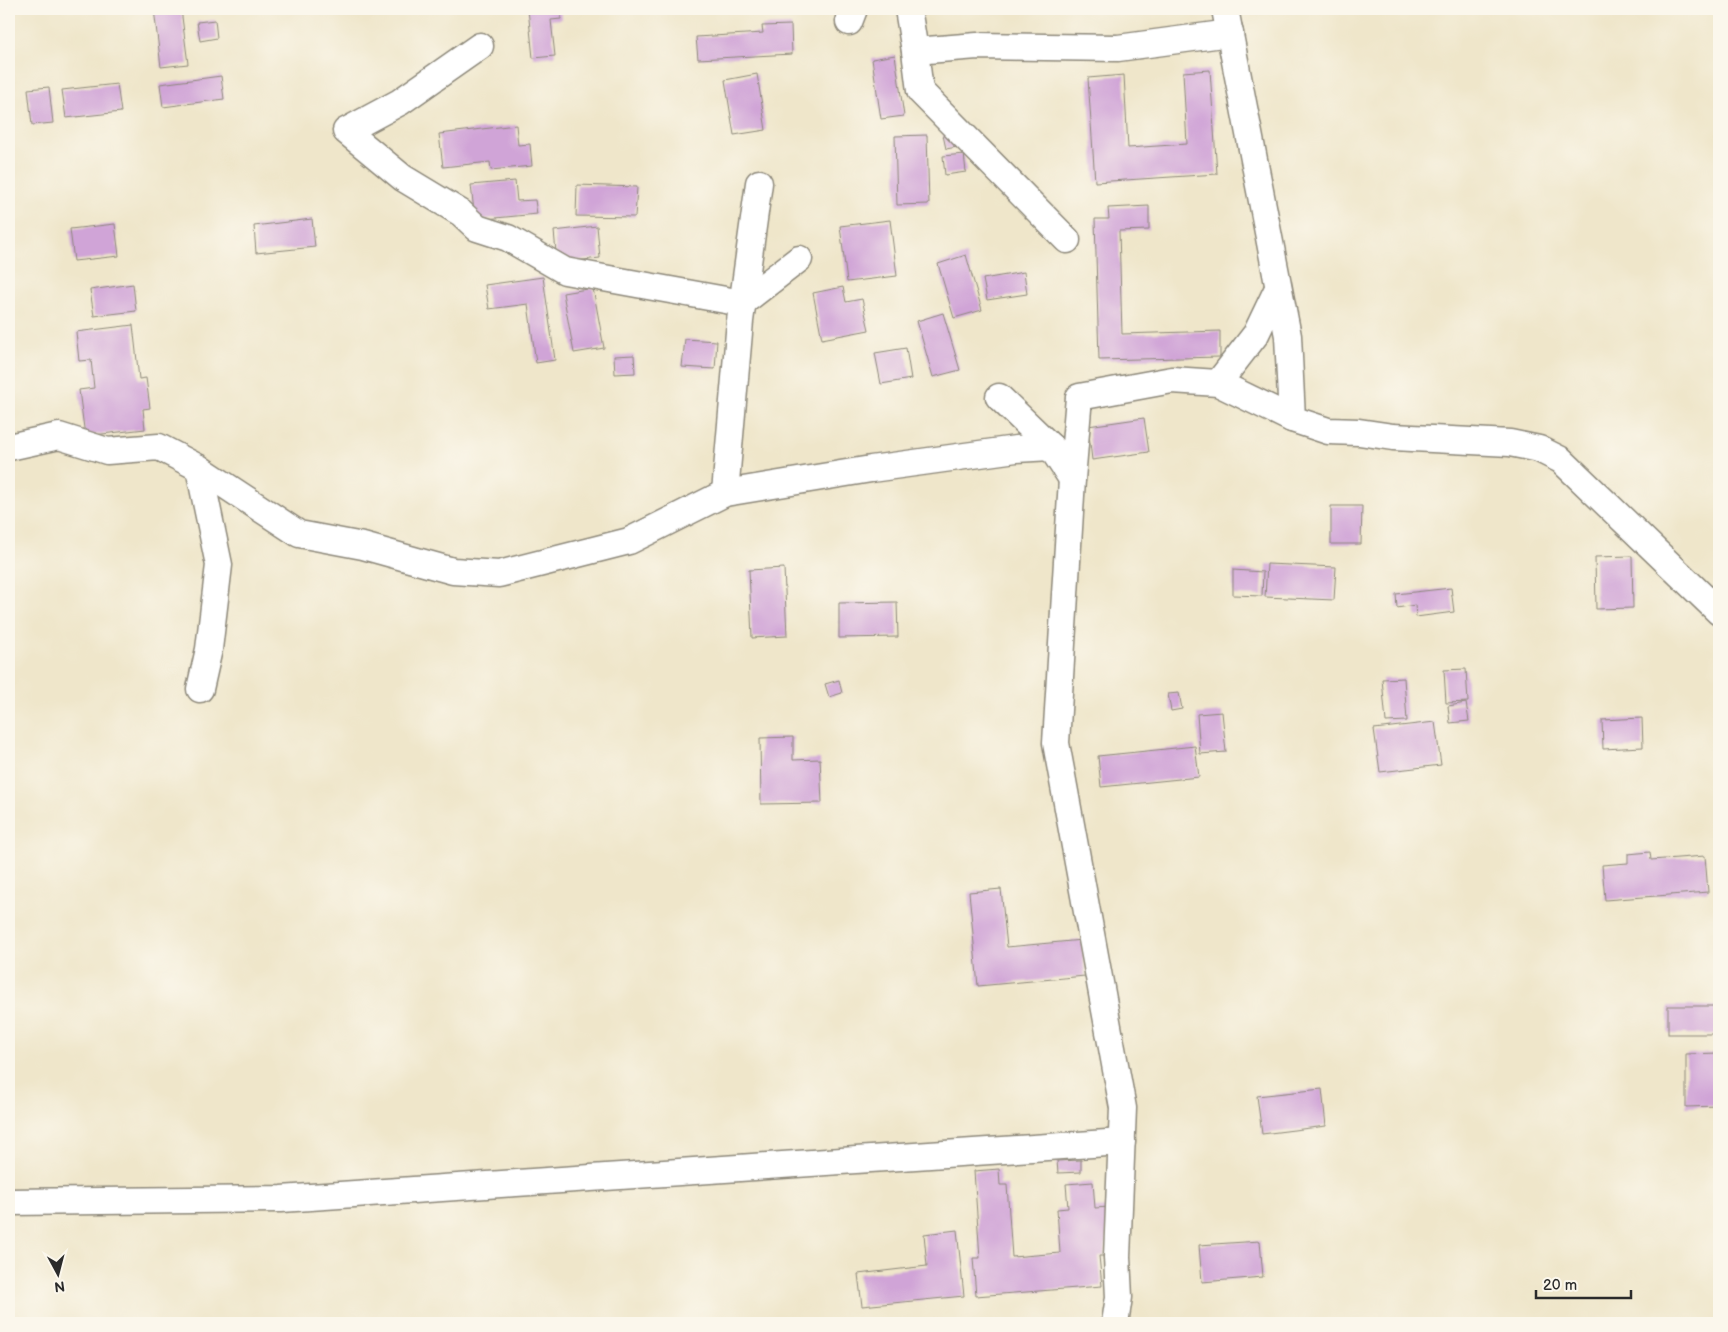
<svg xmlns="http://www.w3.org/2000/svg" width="1728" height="1332" viewBox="0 0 1728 1332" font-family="'Balsamiq Sans',sans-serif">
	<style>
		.building { fill: #d0a4d7 }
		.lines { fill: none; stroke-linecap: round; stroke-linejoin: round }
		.street-casing { stroke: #8d887a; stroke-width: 29 }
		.street { stroke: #fff; stroke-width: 26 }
	</style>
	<rect width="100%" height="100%" fill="#fbf7ec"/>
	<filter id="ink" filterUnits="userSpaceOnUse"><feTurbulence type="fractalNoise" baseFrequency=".02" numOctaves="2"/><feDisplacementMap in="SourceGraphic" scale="10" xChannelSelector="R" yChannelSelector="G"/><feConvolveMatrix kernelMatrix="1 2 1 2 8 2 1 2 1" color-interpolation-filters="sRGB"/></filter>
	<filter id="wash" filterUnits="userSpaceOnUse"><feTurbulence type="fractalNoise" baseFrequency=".0096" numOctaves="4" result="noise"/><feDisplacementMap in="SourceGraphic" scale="20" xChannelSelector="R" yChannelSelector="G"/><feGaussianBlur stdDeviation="1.12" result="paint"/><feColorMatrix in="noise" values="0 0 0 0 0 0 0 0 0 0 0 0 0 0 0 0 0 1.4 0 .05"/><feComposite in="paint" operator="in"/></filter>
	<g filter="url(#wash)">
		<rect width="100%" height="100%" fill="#efe6ca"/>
		<g id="blocks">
			<g class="building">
				<path d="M154,9h27l7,55 -27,3z"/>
				<path d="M528,9h32l1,10 -10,1 4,36 -22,2z"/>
				<path d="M215,20l2,18 -17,3 -3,-19z"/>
				<path d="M791,25l1,29 -94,5 -2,-22 67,-4 -1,-7z"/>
				<path d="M895,55l9,61 -23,3 -9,-60z"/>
				<path d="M1210,70l7,104 -122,8 -7,-104 36,-3 4,73 59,-4 -4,-72z"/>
				<path d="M757,74l9,56 -32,5 -9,-55z"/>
				<path d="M221,76l3,23 -61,8 -3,-23z"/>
				<path d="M117,84l4,28 -55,6 -4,-28z"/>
				<path d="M49,87l4,36 -21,2 -4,-36z"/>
				<path d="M516,125l2,20 12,-1 2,22 -41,4 -1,-8 -47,5 -4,-33z"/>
				<path d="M954,132l3,15 -11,2 -3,-14z"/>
				<path d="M927,135l2,69 -32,1 -2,-69z"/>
				<path d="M964,154l2,18 -21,3 -2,-19z"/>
				<path d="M515,181l2,20 18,-1 2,14 -62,6 -4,-35z"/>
				<path d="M577,185l60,2 -2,30 -59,-1z"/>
				<path d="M1149,206v24l-30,1 3,103 98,-3v26l-121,3 -4,-141h14l-1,-11z"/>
				<path d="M312,219l3,28 -59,6 -2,-27z"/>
				<path d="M890,220l7,56 -50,6 -7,-56z"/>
				<path d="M115,224l4,32 -45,5 -4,-32z"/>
				<path d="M597,226l3,32 -43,5 -3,-32z"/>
				<path d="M966,255l16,55 -28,8 -16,-54z"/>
				<path d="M1024,272l3,22 -40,6 -4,-21z"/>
				<path d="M543,277l12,83 -19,3 -8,-59 -39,5 -4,-24z"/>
				<path d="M133,284l3,27 -42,5 -4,-26z"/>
				<path d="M843,287l3,15 16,-3 7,31 -47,9 -9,-46z"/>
				<path d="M593,288l11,60 -30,5 -11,-60z"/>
				<path d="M943,313l17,57 -27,7 -16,-56z"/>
				<path d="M133,325l6,54 7,-1 4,30 -7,1 2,20 -60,7 -6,-46 15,-2 -3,-28 -12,1 -3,-29z"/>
				<path d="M685,339l32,2 -2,28 -33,-2z"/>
				<path d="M906,348l5,31 -30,5 -6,-31z"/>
				<path d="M634,355l1,18 -20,1 -1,-18z"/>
				<path d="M1144,418l5,34 -57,8 -4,-34z"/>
				<path d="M1331,506h31l-1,38h-30z"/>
				<path d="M1632,556l1,52 -37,1 -1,-52z"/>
				<path d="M1267,564l69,3 -2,33 -69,-3z"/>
				<path d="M784,568l3,68 -35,2 -3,-68z"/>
				<path d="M1233,570l30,2 -1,24 -29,-1z"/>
				<path d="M1451,588l3,24 -38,5 -1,-12 -18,3 -1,-14z"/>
				<path d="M897,602l1,35 -59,1v-35z"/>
				<path d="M1466,669l2,33 -22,1 -2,-33z"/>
				<path d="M1404,678l3,43 -21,1 -4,-43z"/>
				<path d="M839,680l3,13 -13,4 -4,-13z"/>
				<path d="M1179,693l3,16 -11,2 -3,-17z"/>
				<path d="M1466,703l3,18 -19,2 -2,-17z"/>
				<path d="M1222,712l4,40 -26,2 -3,-40z"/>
				<path d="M1642,718l1,29 -40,2 -1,-29z"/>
				<path d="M1435,722l6,43 -61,7 -6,-43z"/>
				<path d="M793,737v23l27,-1 2,44 -61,1 -1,-66z"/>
				<path d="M1195,746l4,31 -98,10 -3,-31z"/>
				<path d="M1650,852l1,8 54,-4 3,36 -103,8 -3,-35 26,-2v-9z"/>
				<path d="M1001,889l6,58 75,-7 3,36 -107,10 -9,-94z"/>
				<rect x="1668" y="1006" width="51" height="28"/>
				<path d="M1719,1053v53l-33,1v-53z"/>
				<path d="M1322,1089l4,37 -64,8 -5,-38z"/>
				<path d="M1081,1160v12l-23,1 -1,-12z"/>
				<path d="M999,1169l1,16h7l5,72 48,-4 -3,-44 11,-1 -2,-24 27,-2 2,26 14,-1 -4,49h-6l3,30 -126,10 -3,-38h7l-6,-87z"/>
				<path d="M957,1230l7,66 -102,10 -4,-32 69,-8 -3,-32z"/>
				<path d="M1260,1241l3,36 -61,5 -3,-37z"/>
			</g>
		</g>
	</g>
	<g filter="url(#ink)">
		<use href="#blocks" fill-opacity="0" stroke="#8d887a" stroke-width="1"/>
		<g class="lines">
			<g class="street-casing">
				<g id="street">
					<path d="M908,9l7,42 5,40 147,149"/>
					<path d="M1225,9l63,327 4,83 36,12 31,1 34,5 117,6 29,6 22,11 158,152"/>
					<path d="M849,22l5,-13"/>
					<path d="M480,46l-80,56 -54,29 57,47 58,35 16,15 31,10 57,33 177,32 57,-44"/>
					<path d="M915,51l62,-5 141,2 112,-15"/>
					<path d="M1218,383l38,-49 22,-46"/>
					<path d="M999,397l52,50"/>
					<path d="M9,447l50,-11 48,15 52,-4 40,21 100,66 64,12 90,25 46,3 130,-33 96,-48 146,-24 145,-20 35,-2 21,32"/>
					<path d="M199,468l20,97 -10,84 -9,40"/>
					<path d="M725,493l15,-172 19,-138"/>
					<path d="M9,1202l272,-3 841,-57"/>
					<path d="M1115,1323l4,-26 -2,-40 6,-149 -67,-365 16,-264 7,-82 93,-17 46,3 74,36"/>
				</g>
			</g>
			<use href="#street" class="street"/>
		</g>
	</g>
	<rect width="1728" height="1332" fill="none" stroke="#fbf7ec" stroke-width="30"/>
	<g transform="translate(58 1274) rotate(173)" stroke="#fbf7ec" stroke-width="4" paint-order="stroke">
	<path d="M0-4L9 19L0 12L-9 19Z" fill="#2b2b2b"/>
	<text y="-8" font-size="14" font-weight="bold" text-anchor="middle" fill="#2b2b2b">N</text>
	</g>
	<path d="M1536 1290v8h95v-8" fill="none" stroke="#2b2b2b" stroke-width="2.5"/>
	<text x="1543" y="1290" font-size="15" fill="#2b2b2b" stroke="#fbf7ec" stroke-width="4" paint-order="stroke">20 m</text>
</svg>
